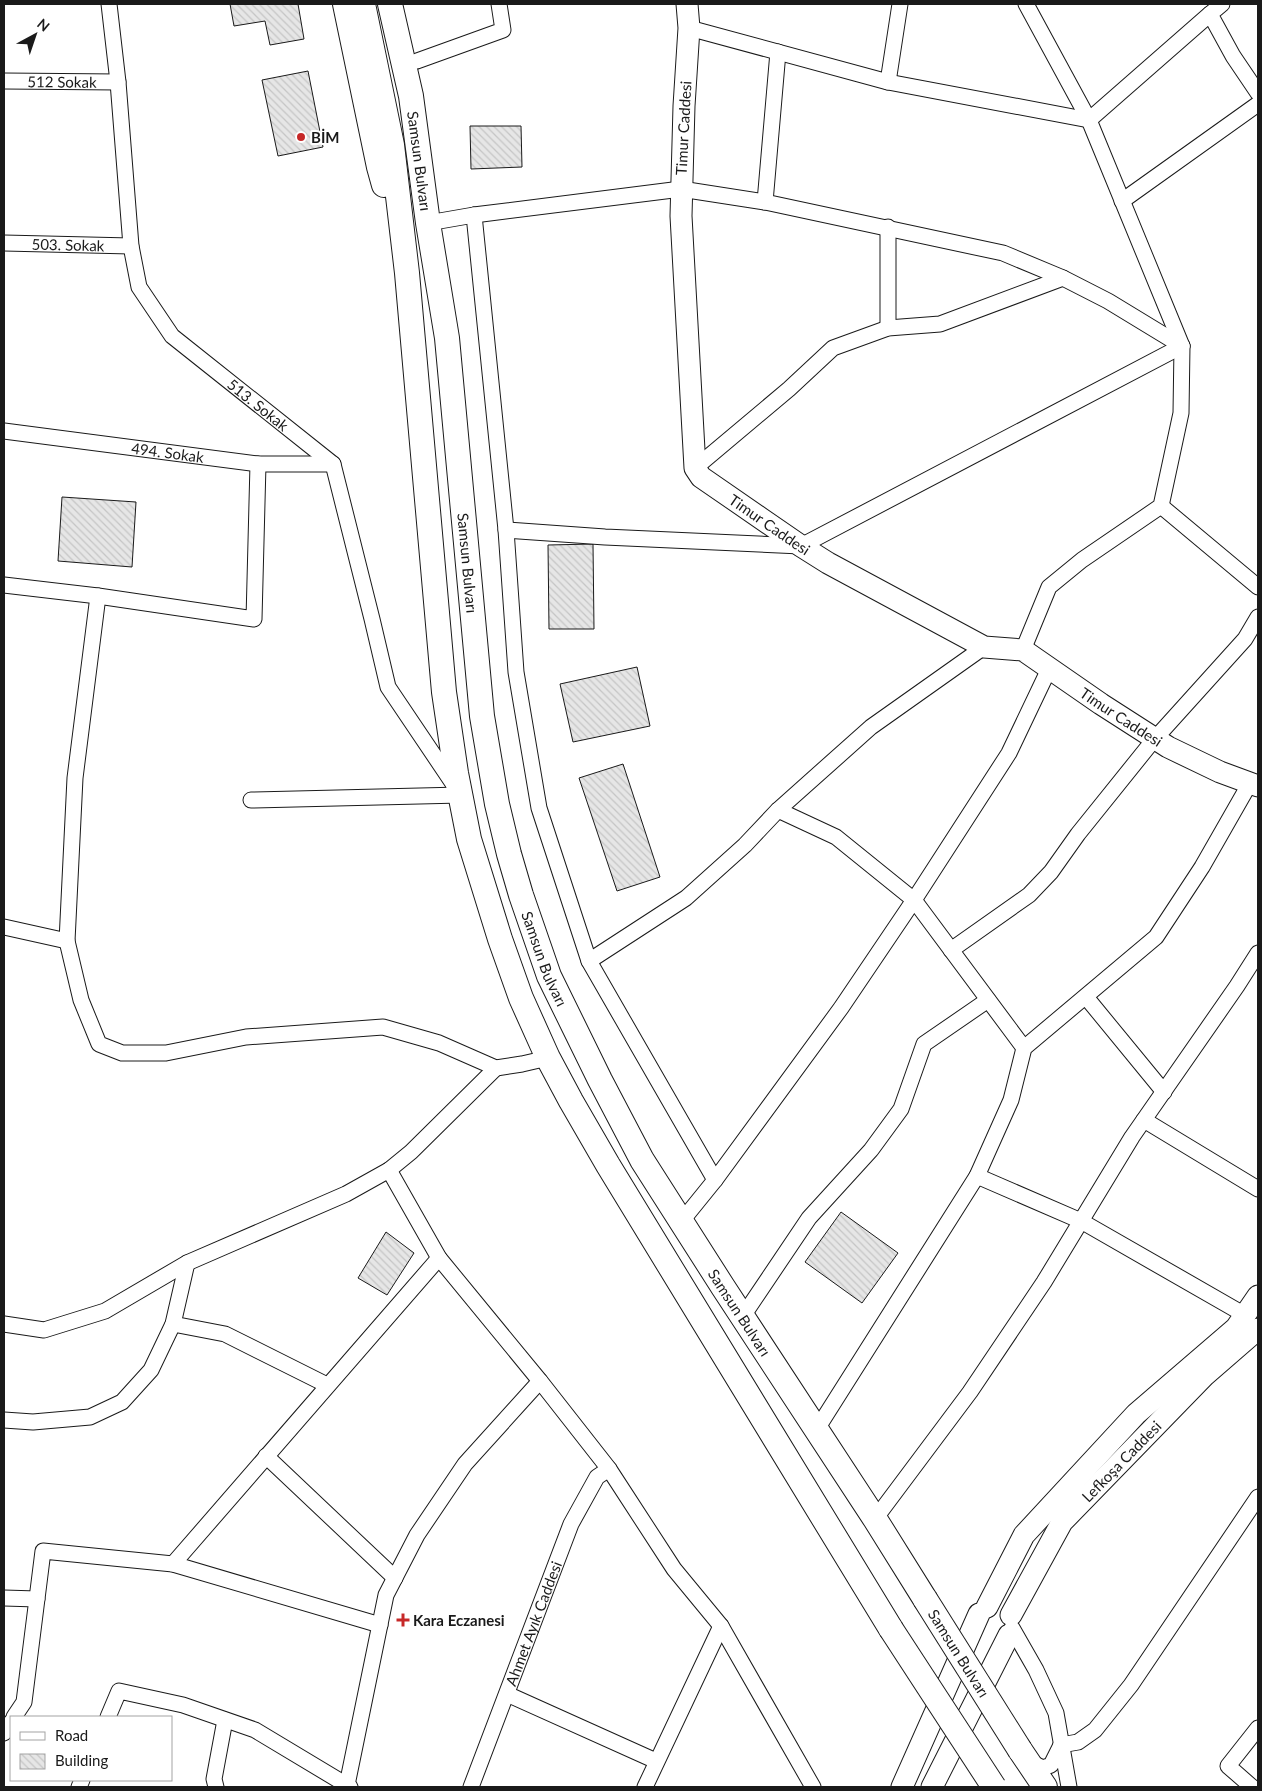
<svg xmlns="http://www.w3.org/2000/svg" width="1262" height="1791" viewBox="0 0 1262 1791" font-family="Lato,sans-serif">
	<style>
		.building { fill: url(#building-back-hatch); stroke: #1a1a1a }
		.lines { fill: none; stroke-linecap: round; stroke-linejoin: round }
		.street-casing { stroke: #1a1a1a; stroke-width: 17 }
		.secondary-casing { stroke: #1a1a1a; stroke-width: 23 }
		.primary-casing { stroke: #1a1a1a; stroke-width: 26 }
		.street { stroke: #fff; stroke-width: 15 }
		.secondary { stroke: #fff; stroke-width: 21 }
		.primary { stroke: #fff; stroke-width: 24 }
		.primary-bridge-casing { stroke: #1a1a1a; stroke-width: 26; stroke-linecap: butt }
		.primary-bridge { stroke: #fff; stroke-width: 24 }
		.poi-dot { fill: #c62828; stroke: #fff; stroke-width: 2 }
		.labels { text-anchor: middle; dominant-baseline: central; stroke-width: 4; stroke-linejoin: round; paint-order: stroke }
		.street-label { font-size: 15px; fill: #1a1a1a; stroke: #fff }
		.poi-label { font-size: 15px; font-weight: bold; fill: #1a1a1a; stroke: #fff; text-anchor: start }
	</style>
	<defs>
		<pattern id="building-back-hatch" width="6" height="6" patternUnits="userSpaceOnUse" patternTransform="scale(1.25)"><rect width="6" height="6" fill="#e6e6e6"/><path d="M-1 5l2 2M0 0l6 6M5-1l2 2" fill="none" stroke="#c5c5c5"/></pattern>
	</defs>
	<rect width="100%" height="100%" fill="#fff"/>
	<g class="building">
		<path d="M230,4h68l6,35 -34,6 -5,-24 -31,5z"/>
		<path d="M308,71l15,76 -45,9 -16,-76z"/>
		<path d="M470,126h51l1,41 -51,2z"/>
		<path d="M62,497l74,5 -4,65 -74,-6z"/>
		<path d="M593,544l1,85h-45l-1,-84z"/>
		<path d="M637,667l13,59 -77,16 -13,-58z"/>
		<path d="M623,764l37,113 -43,14 -38,-113z"/>
		<path d="M841,1212l57,41 -36,50 -57,-41z"/>
		<path d="M386,1232l28,21 -27,42 -29,-17z"/>
	</g>
	<g class="lines">
		<g class="street-casing">
			<g id="street">
				<path id="s1" d="M109,4l9,78 13,164 8,41 33,49 161,128 39,155 16,68 66,98"/>
				<path d="M1222,4l-12,10 23,42 25,37"/>
				<path d="M689,28l199,54 201,38"/>
				<path d="M417,61l86,-31 -4,-26"/>
				<path id="s2" d="M4,81l114,1"/>
				<path d="M888,82l12,-78"/>
				<path d="M1089,120l121,-106"/>
				<path d="M1122,201l136,-97"/>
				<path d="M765,202l13,-150"/>
				<path d="M474,215l32,315 10,142 23,136 50,153 126,219"/>
				<path d="M428,223l46,-8 207,-26 84,13 238,51 60,25 45,23 74,45"/>
				<path id="s3" d="M4,243l127,3"/>
				<path d="M888,328v-101"/>
				<path id="s4" d="M4,431l254,33h75"/>
				<path d="M695,468l94,-79 44,-41 55,-20 52,-4 123,-46"/>
				<path d="M1161,506l97,81"/>
				<path d="M506,530l99,7 196,9 381,-200"/>
				<path d="M4,585l94,11 156,23 4,-155"/>
				<path d="M98,596l-23,182 -8,163 14,59 18,44 23,9h44l80,-16 137,-10 56,16 57,25 26,-4 26,-6"/>
				<path d="M1023,650l26,-63 33,-27 79,-54 20,-93 1,-67 -93,-226 -63,-116"/>
				<path d="M251,800l210,-5"/>
				<path d="M778,810l58,27 78,63 110,148"/>
				<path d="M4,927l63,14"/>
				<path d="M951,950l78,-55 22,-23 27,-38 74,-92 93,-103 13,-22"/>
				<path d="M589,961l97,-63 59,-53 33,-35 93,-83 113,-80"/>
				<path d="M1086,997l78,95"/>
				<path d="M1144,1120l114,69"/>
				<path d="M389,1170l50,88 101,123 69,88 65,100 47,57 92,161"/>
				<path d="M977,1176l104,45 164,94"/>
				<path d="M681,1222l34,-42 126,-172 73,-108 95,-147 40,-84"/>
				<path d="M743,1316l66,-98 62,-68 30,-41 23,-65 64,-44"/>
				<path d="M4,1324l40,6 61,-19 82,-48 159,-69 43,-24 22,-18 85,-84"/>
				<path d="M173,1324l52,10 102,51"/>
				<path d="M4,1420l29,2 57,-5 32,-15 29,-32 22,-46 14,-61"/>
				<path d="M817,1429l160,-253 34,-76 13,-52 132,-111 46,-70 48,-84"/>
				<path d="M266,1456l129,122"/>
				<path d="M875,1519l95,-127 74,-110 88,-145 105,-151 21,-33"/>
				<path d="M173,1564l266,-306"/>
				<path d="M4,1598l33,1"/>
				<path d="M1012,1628l24,42 20,43 13,74"/>
				<path d="M507,1694l149,67"/>
				<path d="M14,1717l10,-15 19,-151 130,13 207,61"/>
				<path d="M108,1717l11,-26 64,14 72,25 95,57"/>
				<path d="M4,1733l7,-11"/>
				<path d="M1061,1745l17,-3 17,-12 36,-45 127,-188"/>
				<path d="M1028,1761l15,7 8,-3 10,-20"/>
				<path d="M347,1785l39,-190 31,-60 48,-71 75,-83"/>
				<path d="M79,1787l3,-7"/>
				<path d="M216,1787l-2,-8 11,-59"/>
				<path id="s5" d="M471,1787l100,-263 26,-47 12,-8"/>
				<path d="M645,1787l76,-161"/>
				<path d="M1252,1787l-24,-21 30,-38"/>
			</g>
		</g>
		<g class="secondary-casing">
			<g id="secondary">
				<path id="s6" d="M687,4l2,24 -5,78 -3,110 14,252 6,9 100,69 27,17 156,84 39,3 78,54 67,43 52,25 38,14"/>
				<path d="M987,1607l37,-72 112,-121 100,-86 22,-32"/>
				<path id="s7" d="M1011,1615l51,-93 143,-147 53,-46"/>
				<path d="M902,1787l77,-173"/>
				<path d="M932,1787l77,-152"/>
			</g>
		</g>
		<g class="primary-casing">
			<g id="primary">
				<path d="M345,4l34,163 5,18"/>
				<path d="M363,4l29,141 15,128 37,419 12,81 13,66 31,100 21,59 27,60 23,43 37,64 283,464"/>
				<path id="s8" d="M390,4l21,92 17,127 19,115 35,378 15,88 12,50 12,41 28,81 51,104 42,80 81,127 152,232 50,80"/>
				<path d="M1020,1750l25,37"/>
			</g>
		</g>
		<use href="#street" class="street"/>
		<use href="#secondary" class="secondary"/>
		<use href="#primary" class="primary"/>
		<g class="primary-bridge-casing">
			<g id="primary-bridge">
				<path id="s9" d="M925,1599l95,151"/>
				<path d="M891,1629l103,158"/>
			</g>
		</g>
		<use href="#primary-bridge" class="primary-bridge"/>
	</g>
	<g class="poi-dot">
		<circle cx="301" cy="137" r="5"/>
		<path d="M400.5 1612.5h5v5h5v5h-5v5h-5v-5h-5v-5h5z"/>
	</g>
	<g class="labels">
		<g class="street-label">
			<text stroke="none"><textPath href="#s2" startOffset="58">512 Sokak</textPath></text>
			<text transform="translate(683 128) rotate(-87)">Timur Caddesi</text>
			<text stroke="none"><textPath href="#s8" startOffset="160">Samsun Bulvarı</textPath></text>
			<text stroke="none"><textPath href="#s3" startOffset="64">503. Sokak</textPath></text>
			<text stroke="none"><textPath href="#s1" startOffset="454">513. Sokak</textPath></text>
			<text stroke="none"><textPath href="#s4" startOffset="165">494. Sokak</textPath></text>
			<text stroke="none"><textPath href="#s6" startOffset="559">Timur Caddesi</textPath></text>
			<text stroke="none"><textPath href="#s8" startOffset="565">Samsun Bulvarı</textPath></text>
			<text stroke="none"><textPath href="#s6" startOffset="964">Timur Caddesi</textPath></text>
			<text stroke="none"><textPath href="#s8" startOffset="970">Samsun Bulvarı</textPath></text>
			<text stroke="none"><textPath href="#s8" startOffset="1375">Samsun Bulvarı</textPath></text>
			<text stroke="none"><textPath href="#s7" startOffset="191">Lefkoşa Caddesi</textPath></text>
			<text stroke="none"><textPath href="#s5" startOffset="175">Ahmet Ayık Caddesi</textPath></text>
			<text stroke="none"><textPath href="#s9" startOffset="64">Samsun Bulvarı</textPath></text>
		</g>
		<g class="poi-label">
			<text x="311" y="137">BİM</text>
			<text x="413" y="1620">Kara Eczanesi</text>
		</g>
	</g>
	<rect width="1262" height="1791" fill="none" stroke="#1a1a1a" stroke-width="10"/>
	<rect x="10" y="1716" width="162" height="65" fill="#ffffff" stroke="#a3a3a3"/>
	<rect x="20" y="1732" width="25" height="8" fill="#ffffff" stroke="#a3a3a3"/>
	<text x="55" y="1741" font-size="15" fill="#1a1a1a">Road</text>
	<rect x="20" y="1754" width="25" height="15" fill="url(#building-back-hatch)" stroke="#a3a3a3"/>
	<text x="55" y="1766" font-size="15" fill="#1a1a1a">Building</text>
	<g transform="translate(35 35) rotate(40)" stroke="#ffffff" stroke-width="4" paint-order="stroke">
	<path d="M0-4L9 19L0 12L-9 19Z" fill="#1a1a1a"/>
	<text y="-8" font-size="14" font-weight="bold" text-anchor="middle" fill="#1a1a1a">N</text>
	</g>
</svg>
